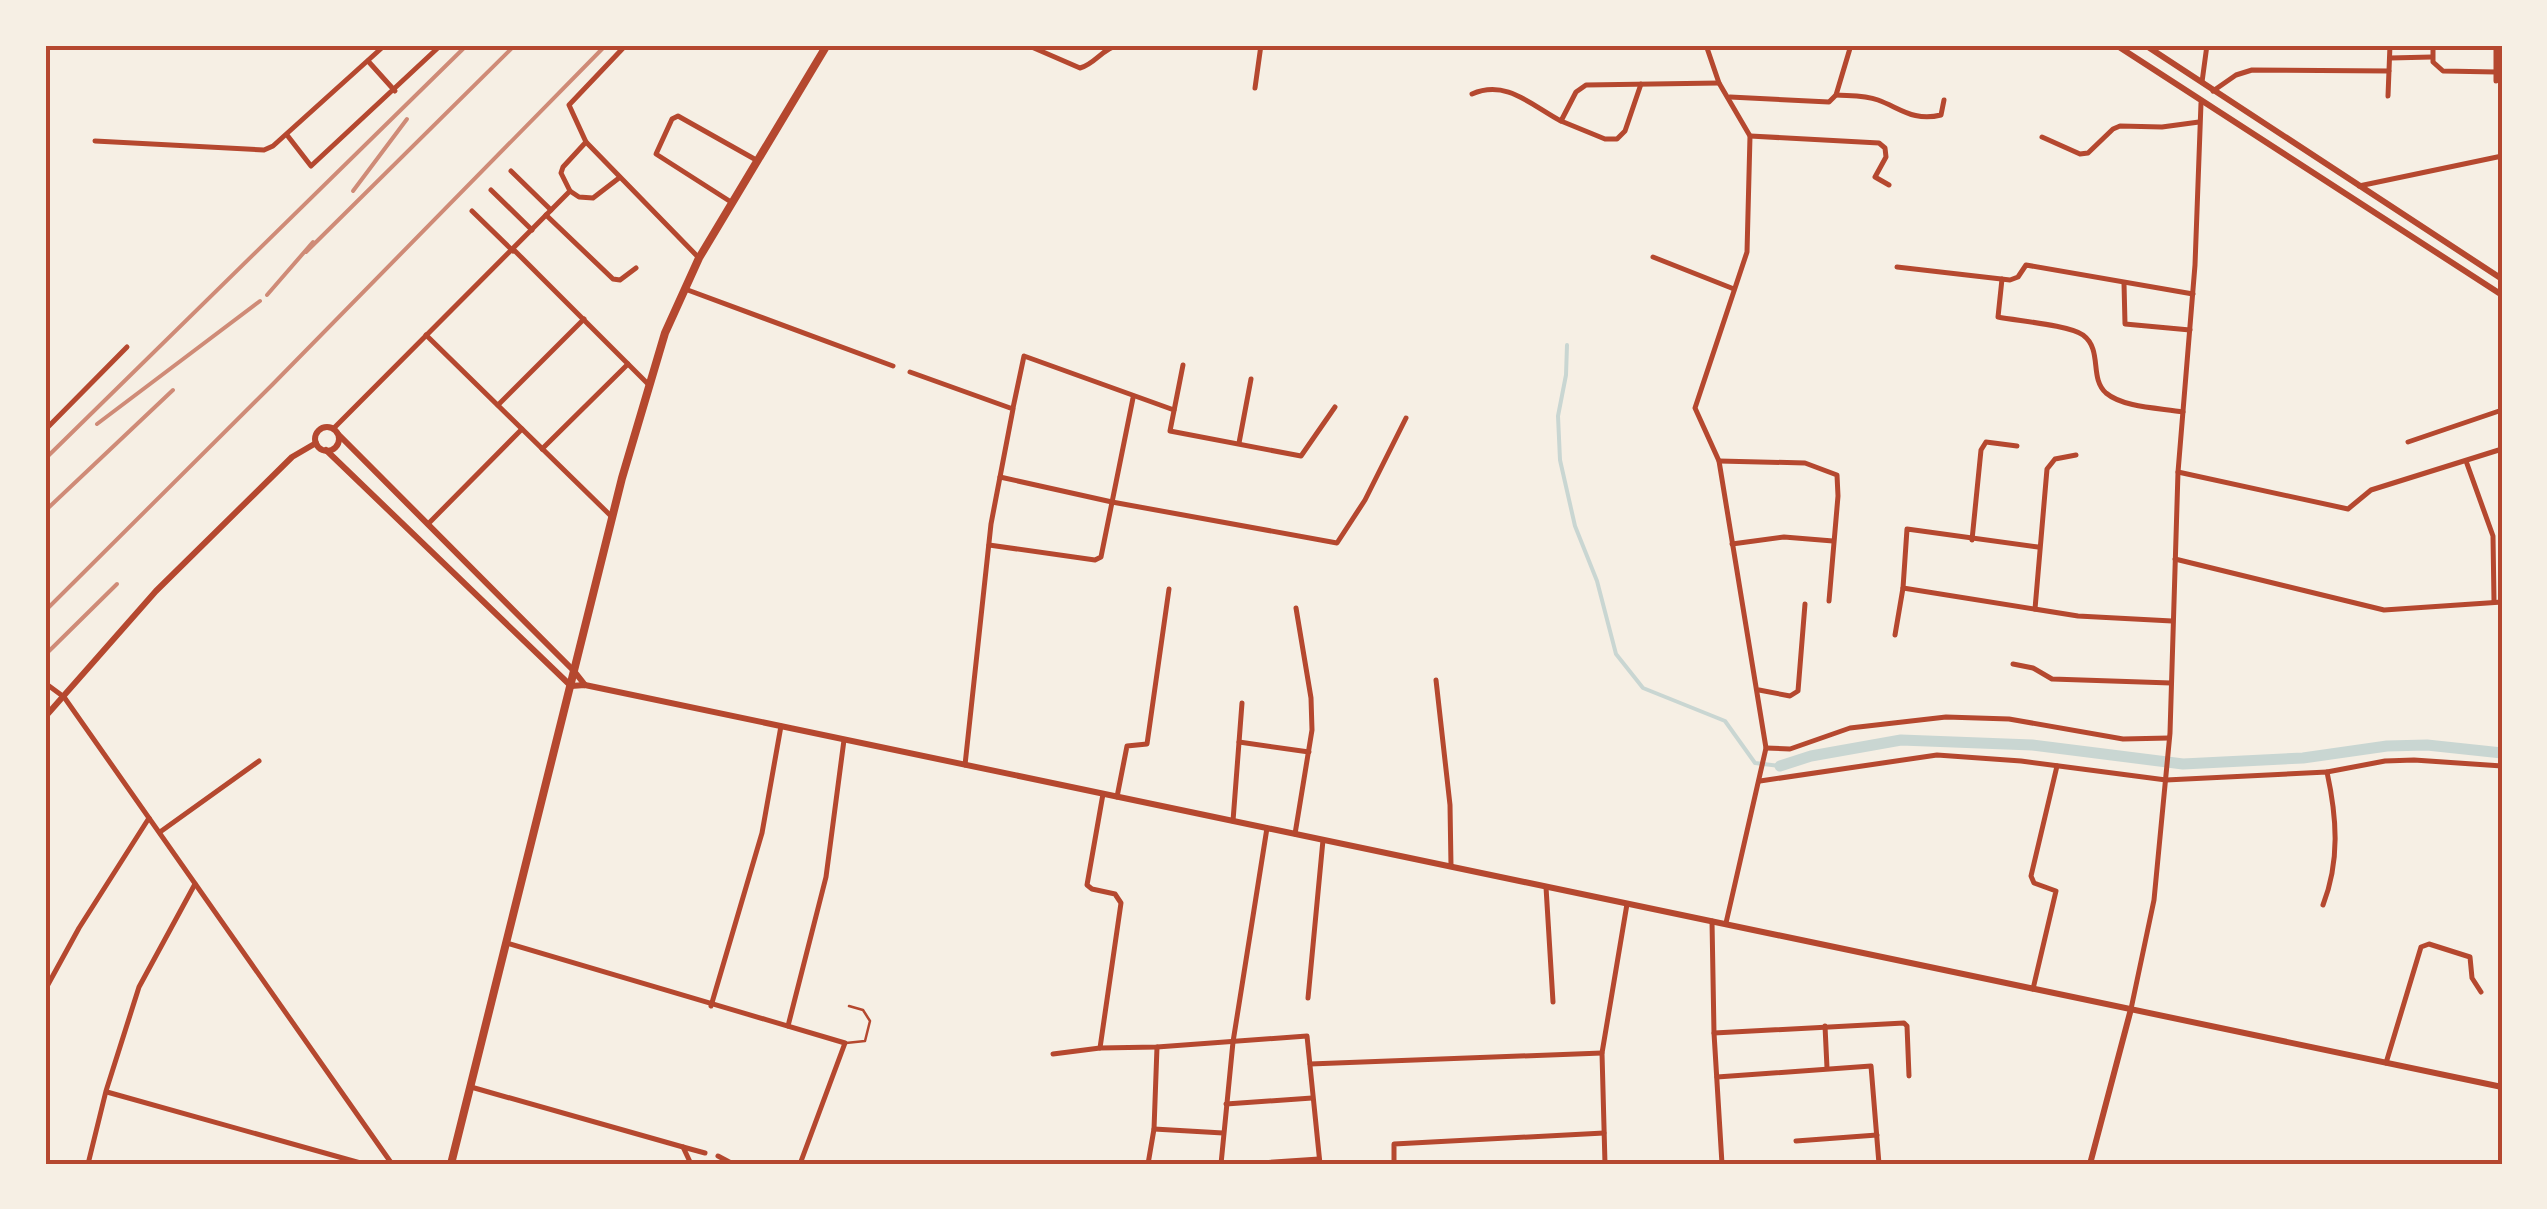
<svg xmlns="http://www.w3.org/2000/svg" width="2547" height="1209" viewBox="0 0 2547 1209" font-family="Mulish,sans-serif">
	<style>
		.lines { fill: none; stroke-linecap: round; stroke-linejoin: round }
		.stream { stroke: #c9d6d2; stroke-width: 4 }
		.canal { stroke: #c9d6d2; stroke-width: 11 }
		.service { stroke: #b5482f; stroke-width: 2.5 }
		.minor { stroke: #b5482f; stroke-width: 5 }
		.tertiary { stroke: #b5482f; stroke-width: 6 }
		.secondary { stroke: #b5482f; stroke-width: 8 }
		.rail { stroke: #cf8b77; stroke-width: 4 }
		.neatline { fill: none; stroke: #b5482f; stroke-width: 4 }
	</style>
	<rect width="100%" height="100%" fill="#f6efe4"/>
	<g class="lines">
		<path class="stream" d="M1567,345l-1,30 -8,41 2,44 15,66 22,55 19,73 27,34 82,33 30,42 25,3"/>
		<path class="canal" d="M1780,766l31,-10 90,-16 131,5 151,19 120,-6 84,-12 40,-1 75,8"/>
		<path class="service" d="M846,1043l19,-2 5,-20 -7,-11 -14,-4"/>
		<g class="minor">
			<path d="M1027,45l53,23c15,-4 22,-19 38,-23"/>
			<path d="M1706,45l13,38 31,53 -3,116 -52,156 24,53 47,287 -40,175"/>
			<path d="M2433,45v17l10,9 53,1"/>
			<path d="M2390,58l42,-1"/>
			<path d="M368,61l27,30"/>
			<path d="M2496,81v-36"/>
			<path d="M2202,82l5,-37"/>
			<path d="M1255,88l6,-43"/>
			<path d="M2213,91l23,-16 16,-5 137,1"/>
			<path d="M1472,94c34,-15 59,11 89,27l15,-29 10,-7 133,-2"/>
			<path d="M1836,95c14,1 29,0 42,5 22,8 36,22 63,15l3,-15"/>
			<path d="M2388,96l2,-51"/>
			<path d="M1730,97l99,5 7,-7 15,-50"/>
			<path d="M1561,121l44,18h12l8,-8 16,-47"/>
			<path d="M287,135l24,31 130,-121"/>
			<path d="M1750,136l129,7 6,5 1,9 -11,20 14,8"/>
			<path d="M2042,137l38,17 8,-1 25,-24 7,-3 42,1 37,-5"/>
			<path d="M95,141l169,9 9,-4 112,-101"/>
			<path d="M586,142l113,116"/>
			<path d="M511,171l40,39"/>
			<path d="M2359,186l143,-30"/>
			<path d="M491,190l41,40"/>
			<path d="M570,191l9,6 14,1 26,-20"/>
			<path d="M731,202l-75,-48 16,-35 6,-3 80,45"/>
			<path d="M472,211l41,40"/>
			<path d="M546,215l67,64 7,1 16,-12"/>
			<path d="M513,249l135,135"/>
			<path d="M1653,257l81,32"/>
			<path d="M1897,267l113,13 8,-3 8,-12 167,29"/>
			<path d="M2002,279l-4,38c20,4 71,8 85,18 20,15 6,43 23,58 18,15 55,15 77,19"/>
			<path d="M2124,283l1,41 65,6"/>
			<path d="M685,289l208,77"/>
			<path d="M426,335l186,182"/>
			<path d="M1183,365l-13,66 131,25 34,-49"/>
			<path d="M910,372l103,37 -22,115 -26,241"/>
			<path d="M498,405l86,-86"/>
			<path d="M1013,408l11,-52 150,54"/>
			<path d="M334,428l236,-237 -9,-18 2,-6 23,-25 -17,-37 57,-60"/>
			<path d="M45,430l82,-83"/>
			<path d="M2408,442l94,-32"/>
			<path d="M1239,443l12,-64"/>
			<path d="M542,449l86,-85"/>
			<path d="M1719,461l86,2 32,12 1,21 -9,105"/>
			<path d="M2466,461l27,75 1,65"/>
			<path d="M2178,472l170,37 23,-19 131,-41"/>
			<path d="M1000,477l112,25 225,41 28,-43 41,-82"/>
			<path d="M428,524l94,-95"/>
			<path d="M1972,540l9,-90 5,-8 31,4"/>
			<path d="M1732,544l52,-7 49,4"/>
			<path d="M989,545l106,15 6,-3 32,-159"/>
			<path d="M2175,559l209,51 118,-8"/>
			<path d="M1903,588l175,28 94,5"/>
			<path d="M2035,609l12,-140 8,-10 21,-4"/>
			<path d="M1895,635l8,-47 4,-59 131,18"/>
			<path d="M2013,664l20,4 19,11 119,4"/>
			<path d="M1436,680l14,125 1,61"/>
			<path d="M45,683l19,14 328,467"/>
			<path d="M1759,690l31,6 8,-5 7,-87"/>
			<path d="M1239,742l70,10"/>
			<path d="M1766,748l24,1 60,-21 96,-11 63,2 114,20 46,-1"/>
			<path d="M2327,772l58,-11 29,-1 88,6"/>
			<path d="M1760,781l177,-26 84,6 145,19 161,-8c10,46 13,89 -4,133"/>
			<path d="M1117,797l10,-51 20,-2 22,-155"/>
			<path d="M1233,821l9,-118"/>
			<path d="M160,832l99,-71"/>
			<path d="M1295,834l17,-104 -1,-32 -15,-90"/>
			<path d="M1546,887l7,115"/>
			<path d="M1712,921l2,112 8,131"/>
			<path d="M507,943l338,100 -45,121"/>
			<path d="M2033,989l23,-98 -22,-8 -3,-7 26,-110"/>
			<path d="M45,990l34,-62 70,-110"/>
			<path d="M1308,998l15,-158"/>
			<path d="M711,1006l51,-173 19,-107"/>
			<path d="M2131,1009l23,-109 16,-167 8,-261 17,-207 6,-162"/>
			<path d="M788,1026l38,-149 18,-137"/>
			<path d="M1825,1026l2,42"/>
			<path d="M1714,1033l190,-10 3,3 2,50"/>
			<path d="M1100,1048l21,-145 -6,-9 -23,-5 -5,-4 16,-91"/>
			<path d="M1053,1054l47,-6 57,-1 150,-11 13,128"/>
			<path d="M2386,1063l35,-116 8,-3 41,13 2,21 9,14"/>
			<path d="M1310,1064l292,-11"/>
			<path d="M1717,1077l154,-11 8,98"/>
			<path d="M471,1087l212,60 8,17"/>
			<path d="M107,1092l257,72"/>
			<path d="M1226,1104l86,-6"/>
			<path d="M1154,1129l69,4"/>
			<path d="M1796,1141l81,-6"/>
			<path d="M683,1147l22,6"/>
			<path d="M718,1156l15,8"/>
			<path d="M88,1164l18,-73 33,-104 56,-103"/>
			<path d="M1148,1164l6,-35 3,-82"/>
			<path d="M1221,1164l12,-122 34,-214"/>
			<path d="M1245,1164l74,-5"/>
			<path d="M1394,1164v-20l210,-11"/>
			<path d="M1605,1164l-3,-111 25,-149"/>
		</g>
		<g class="tertiary">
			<path d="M2116,45l386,250"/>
			<path d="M2145,45l357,234"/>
			<circle cx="327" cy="439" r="12"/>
			<path d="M339,435l235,236 11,14"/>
			<path d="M326,450l245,236 14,-1 1917,402"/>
			<path d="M45,717l111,-126 136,-134 24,-14"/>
			<path d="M2090,1164l41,-155"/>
		</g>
		<path class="secondary" d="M451,1164l171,-686 43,-145 34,-75 128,-213"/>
		<g class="rail">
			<path d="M353,191l54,-72"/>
			<path d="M306,252l209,-207"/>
			<path d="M267,295l46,-53"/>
			<path d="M97,424l163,-123"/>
			<path d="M45,459l422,-414"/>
			<path d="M45,511l128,-121"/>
			<path d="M45,611l227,-226 334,-340"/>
			<path d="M45,655l72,-71"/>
		</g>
	</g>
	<rect width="2547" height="1209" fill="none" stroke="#f6efe4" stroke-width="95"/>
	<rect x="48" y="48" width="2452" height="1114" class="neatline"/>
</svg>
